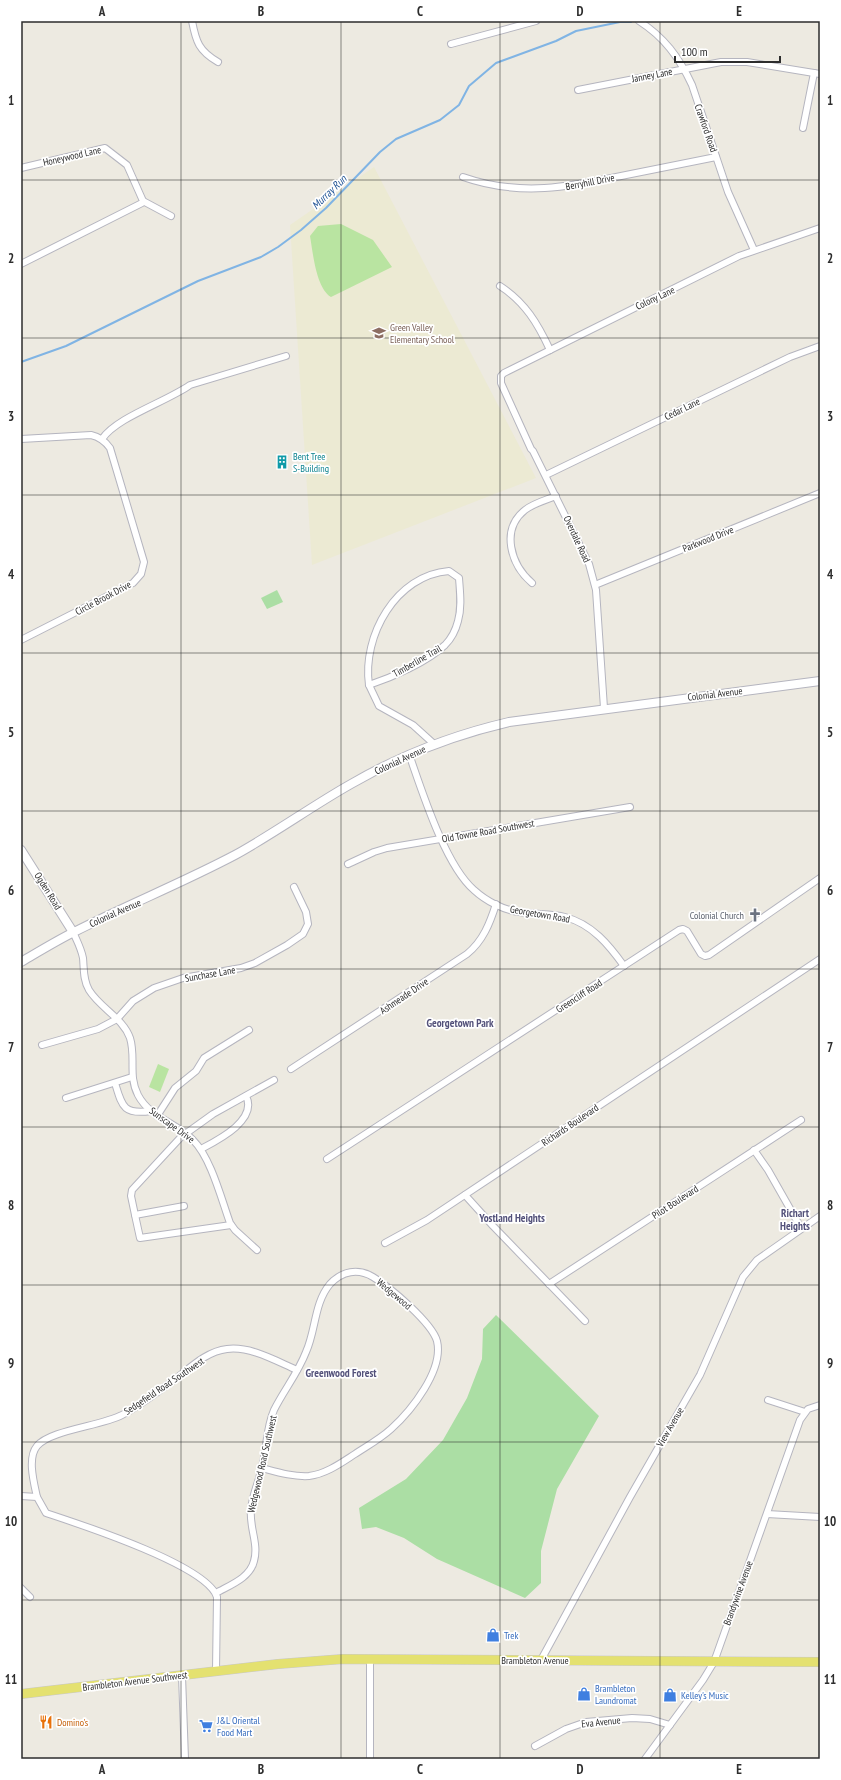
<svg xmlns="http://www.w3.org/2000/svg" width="841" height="1780" viewBox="0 0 841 1780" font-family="'PT Sans Narrow',sans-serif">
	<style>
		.education { fill: #ecead3 }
		.green { fill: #abdea4 }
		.pitch { fill: #b9e4a1 }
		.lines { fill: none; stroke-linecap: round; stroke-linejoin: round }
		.stream { stroke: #80b4e4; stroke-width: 2 }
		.street-casing { stroke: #b5b5bf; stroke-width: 8 }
		.secondary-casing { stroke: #b5b5bf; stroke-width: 10 }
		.primary-casing { stroke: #c8c8c8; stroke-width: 10 }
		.street { stroke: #fff; stroke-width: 6 }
		.secondary { stroke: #fff; stroke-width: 8 }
		.primary { stroke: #e4e170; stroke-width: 9 }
		.grid { fill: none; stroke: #2d2d2d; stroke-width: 1; stroke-opacity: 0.55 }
		.labels { text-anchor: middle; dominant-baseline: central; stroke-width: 3.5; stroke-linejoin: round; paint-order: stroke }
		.street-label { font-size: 10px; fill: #2d2d2d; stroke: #fff }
		.education-label { font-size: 10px; fill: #785e54; stroke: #fff; text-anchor: start }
		.culture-label { font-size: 10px; fill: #0d838f; stroke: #fff; text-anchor: start }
		.worship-label { font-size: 10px; fill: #5b616d; stroke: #fff; text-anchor: end }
		.shop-label { font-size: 10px; fill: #366cbe; stroke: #fff; text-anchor: start }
		.food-label { font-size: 10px; fill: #c56008; stroke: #fff; text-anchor: start }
		.water-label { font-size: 11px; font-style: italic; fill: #1c5093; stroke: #fff }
		.neighbourhood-label { font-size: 11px; font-weight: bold; fill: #53517a; stroke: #fff }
		.neatline { fill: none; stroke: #2d2d2d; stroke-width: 1.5 }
		.grid-label { font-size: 13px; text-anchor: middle; font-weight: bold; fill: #2d2d2d }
	</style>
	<rect width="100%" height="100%" fill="#edeae1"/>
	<path class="education" d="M374,167l162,311 -224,87 -22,-340z"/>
	<g class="green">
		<path d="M277,590l6,12 -16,7 -6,-11z"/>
		<path d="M496,1315l103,101 -42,73 -16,62v32l-16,15 -88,-39 -33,-21 -28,-11 -14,2 -3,-21 47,-29 37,-39 24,-42 15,-39 1,-30z"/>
	</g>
	<g class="pitch">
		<path d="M341,224l32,16 19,27 -61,30c-15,-9 -18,-44 -21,-61l8,-10z"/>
		<path d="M158,1064l11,5 -9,23 -11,-5z"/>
	</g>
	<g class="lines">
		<g class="stream">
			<path d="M818,21l2,1"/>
			<path d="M21,362l45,-16 132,-65 63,-24 17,-10 23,-17 25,-22 54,-56 16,-13 44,-19 19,-15 10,-19 27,-23 60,-22 20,-10 44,-9h11"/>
		</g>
		<g class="street-casing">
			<g id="street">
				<path d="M192,21c4,21 7,30 26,41"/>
				<path d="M639,21c25,16 40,36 53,64l36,107 26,58"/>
				<path d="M451,44l85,-23"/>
				<path d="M578,90l143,-28h26l73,12"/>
				<path d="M803,128l11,-55"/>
				<path d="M21,168l84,-20 22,17 16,36 -1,2 -121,61"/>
				<path d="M463,177c57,20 106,10 163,-2 30,-6 60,-12 90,-18"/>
				<path d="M143,201l28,15"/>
				<path d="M500,286c25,16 38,38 50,64"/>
				<path d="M21,439l70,-4c9,2 14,6 19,13l34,114 -3,12 -8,9 -112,57"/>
				<path d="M102,439c15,-22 64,-37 88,-54l96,-29"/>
				<path d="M546,475l244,-118 30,-11"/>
				<path d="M449,571l10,7c1,14 3,29 -1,43 -2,8 -7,18 -13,24 -18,17 -52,32 -76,40 -7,-49 27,-110 80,-114z"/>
				<path d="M532,583c-21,-18 -32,-53 -7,-73 9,-7 21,-10 31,-14"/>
				<path d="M595,585l225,-92"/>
				<path d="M369,685l10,21 34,19 21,19"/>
				<path d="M604,708l-8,-118 -7,-26 -56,-113 -2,-2 -30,-66v-7l3,-3 235,-117 81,-28"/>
				<path d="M409,754c13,37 36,111 65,136 12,11 29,20 46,22 15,3 30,1 45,5 27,7 44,28 59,49"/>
				<path d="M348,864l26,-12 13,-4 243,-41"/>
				<path d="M73,932c4,9 8,16 10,26 1,10 0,22 6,32 11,18 34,28 41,48 6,19 -2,38 8,57 12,23 38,27 55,45 18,18 28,58 37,83l5,7 22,20"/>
				<path d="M42,1045l56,-16 19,-10 16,-18 21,-13 29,-10 58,-10 14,-5 32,-18 16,-11 5,-10 -2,-12 -12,-25"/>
				<path d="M291,1069l176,-115c16,-13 23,-31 29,-50"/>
				<path d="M115,1083c7,23 8,32 36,28"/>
				<path d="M66,1098l66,-21"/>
				<path d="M157,1116l18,-28 21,-17 8,-13 45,-28"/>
				<path d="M201,1149c17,-9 57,-29 45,-53"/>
				<path d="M754,1150l14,20 33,58"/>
				<path d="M327,1159l352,-229 4,-1 4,2 14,23 4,2 4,-1 111,-77"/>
				<path d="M465,1195l28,31 92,95"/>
				<path d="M184,1206l-49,9 -4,-19 1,-6 49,-53 32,-23 61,-34"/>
				<path d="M135,1215l5,23 91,-13"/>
				<path d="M385,1243l42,-23 393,-261"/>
				<path d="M549,1284l252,-164"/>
				<path d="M768,1400l37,12"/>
				<path d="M21,1496l16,1 9,16c33,11 161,52 171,84l-1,74"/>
				<path d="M37,1497c-3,-14 -10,-39 0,-51 13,-16 64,-20 85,-31 20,-10 38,-25 56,-38 14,-11 30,-26 49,-28 24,-3 49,12 70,21"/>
				<path d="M767,1514l53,3"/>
				<path d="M21,1588l9,9"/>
				<path d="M216,1593c14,-8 34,-15 38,-32 5,-17 -5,-34 -3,-51 1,-15 8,-28 11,-43 5,-19 4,-39 12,-57 10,-20 24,-37 32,-58 10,-22 8,-49 24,-68 12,-13 28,-16 43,-7 17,10 59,46 64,64 7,29 -26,70 -46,88 -11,10 -24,17 -36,25 -14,9 -29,20 -46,22 -16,1 -32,-4 -47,-8"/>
				<path d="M370,1659v100"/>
				<path d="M541,1660l89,-163 70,-122 43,-98 14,-17 63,-44"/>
				<path d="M182,1676l3,83"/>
				<path d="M535,1746l31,-17 20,-7 46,-4 18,1 20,6"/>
				<path d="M645,1759l58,-79 11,-18 86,-242 8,-11 12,-4"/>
			</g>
		</g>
		<g class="secondary-casing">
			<g id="secondary">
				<path d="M21,850l52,82"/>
				<path d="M21,962c17,-10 35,-21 53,-30 53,-27 108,-49 161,-77 40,-22 77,-49 116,-71 50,-29 102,-49 158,-62l311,-41"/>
			</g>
		</g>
		<g class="primary-casing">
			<path id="primary" d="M21,1694l257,-30 65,-5 477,3"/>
		</g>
		<use href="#street" class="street"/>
		<use href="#secondary" class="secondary"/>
		<use href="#primary" class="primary"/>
	</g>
	<path class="grid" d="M181,21v1738M341,21v1738M500,21v1738M660,21v1738M21,180h799M21,338h799M21,495h799M21,653h799M21,811h799M21,969h799M21,1127h799M21,1285h799M21,1442h799M21,1600h799"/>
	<defs>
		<g id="school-bare" transform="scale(1.08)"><path d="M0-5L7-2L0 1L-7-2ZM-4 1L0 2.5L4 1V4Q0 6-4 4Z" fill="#8d6e63" stroke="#fff" stroke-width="2.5" paint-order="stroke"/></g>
		<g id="building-bare" transform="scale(1.08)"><path d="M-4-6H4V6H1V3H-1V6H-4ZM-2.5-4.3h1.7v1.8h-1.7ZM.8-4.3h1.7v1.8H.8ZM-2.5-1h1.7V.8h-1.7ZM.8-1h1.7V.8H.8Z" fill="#0f9aa8" stroke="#fff" stroke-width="2.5" paint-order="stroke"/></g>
		<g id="church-bare" transform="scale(1.08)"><path d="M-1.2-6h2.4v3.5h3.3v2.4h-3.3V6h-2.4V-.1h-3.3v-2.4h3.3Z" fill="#6b7280" stroke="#fff" stroke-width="2.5" paint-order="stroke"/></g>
		<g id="shop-bare" transform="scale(1.08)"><path d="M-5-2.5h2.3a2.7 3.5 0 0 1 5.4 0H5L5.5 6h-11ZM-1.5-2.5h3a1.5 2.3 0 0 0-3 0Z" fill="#3f7fe0" stroke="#fff" stroke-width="2.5" paint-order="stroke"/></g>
		<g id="restaurant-bare" transform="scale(1.08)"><path d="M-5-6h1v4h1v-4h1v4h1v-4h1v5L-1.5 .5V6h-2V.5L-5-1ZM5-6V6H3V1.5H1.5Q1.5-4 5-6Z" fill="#e8710a" stroke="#fff" stroke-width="2.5" paint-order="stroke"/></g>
		<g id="supermarket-bare" transform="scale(1.08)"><path d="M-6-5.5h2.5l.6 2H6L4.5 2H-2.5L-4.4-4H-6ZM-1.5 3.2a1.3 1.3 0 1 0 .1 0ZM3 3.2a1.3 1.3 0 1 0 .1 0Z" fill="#3f7fe0" stroke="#fff" stroke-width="2.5" paint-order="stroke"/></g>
	</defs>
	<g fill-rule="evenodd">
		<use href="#school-bare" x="379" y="333"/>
		<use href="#building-bare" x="282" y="462"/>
		<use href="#church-bare" x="755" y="915"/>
		<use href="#shop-bare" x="493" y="1635"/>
		<use href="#shop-bare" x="584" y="1694"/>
		<use href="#shop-bare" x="670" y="1695"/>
		<use href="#restaurant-bare" x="46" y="1722"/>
		<use href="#supermarket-bare" x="206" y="1726"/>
	</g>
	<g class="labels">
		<g class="street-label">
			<text transform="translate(652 75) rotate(-11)">Janney Lane</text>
			<text transform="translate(706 128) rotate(71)">Crawford Road</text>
			<text transform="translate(72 156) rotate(-13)">Honeywood Lane</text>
			<text transform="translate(590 182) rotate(-11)">Berryhill Drive</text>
			<text transform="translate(655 298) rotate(-25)">Colony Lane</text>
			<text transform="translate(682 409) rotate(-26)">Cedar Lane</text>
			<text transform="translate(577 539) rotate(65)">Overdale Road</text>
			<text transform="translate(708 539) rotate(-22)">Parkwood Drive</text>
			<text transform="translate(103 598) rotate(-28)">Circle Brook Drive</text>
			<text transform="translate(417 661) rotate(-30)">Timberline Trail</text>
			<text transform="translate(715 694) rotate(-7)">Colonial Avenue</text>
			<text transform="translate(400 760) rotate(-25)">Colonial Avenue</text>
			<text transform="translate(488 831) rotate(-10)">Old Towne Road Southwest</text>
			<text transform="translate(48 891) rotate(58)">Ogden Road</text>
			<text transform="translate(115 913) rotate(-24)">Colonial Avenue</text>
			<text transform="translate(540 914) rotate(10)">Georgetown Road</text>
			<text transform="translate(210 974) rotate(-10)">Sunchase Lane</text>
			<text transform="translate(404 996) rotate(-34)">Ashmeade Drive</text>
			<text transform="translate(579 996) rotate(-33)">Greencliff Road</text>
			<text transform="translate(172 1125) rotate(36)">Sunscape Drive</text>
			<text transform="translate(570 1125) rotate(-34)">Richards Boulevard</text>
			<text transform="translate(675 1202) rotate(-33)">Pilot Boulevard</text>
			<text transform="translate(394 1294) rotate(40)">Wedgewood</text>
			<text transform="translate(164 1386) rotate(-34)">Sedgefield Road Southwest</text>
			<text transform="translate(670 1427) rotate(-60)">View Avenue</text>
			<text transform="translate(262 1464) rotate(-77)">Wedgewood Road Southwest</text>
			<text transform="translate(738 1593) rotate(-70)">Brandywine Avenue</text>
			<text x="535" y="1660">Brambleton Avenue</text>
			<text transform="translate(135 1681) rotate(-7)">Brambleton Avenue Southwest</text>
			<text transform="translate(601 1722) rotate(-6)">Eva Avenue</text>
		</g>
		<g class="education-label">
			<text x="390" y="327">Green Valley<tspan x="390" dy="12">Elementary School</tspan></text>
		</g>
		<g class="culture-label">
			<text x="293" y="456">Bent Tree<tspan x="293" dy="12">S-Building</tspan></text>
		</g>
		<g class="worship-label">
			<text x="744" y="915">Colonial Church</text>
		</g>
		<g class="shop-label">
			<text x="504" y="1635">Trek</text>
			<text x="595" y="1688">Brambleton<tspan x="595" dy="12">Laundromat</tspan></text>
			<text x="681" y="1695">Kelley's Music</text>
			<text x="217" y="1720">J&amp;L Oriental<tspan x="217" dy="12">Food Mart</tspan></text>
		</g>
		<g class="food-label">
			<text x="57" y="1722">Domino's</text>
		</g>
		<g class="water-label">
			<text transform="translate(329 192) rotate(-44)">Murray Run</text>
		</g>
		<g class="neighbourhood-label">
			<text x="460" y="1023">Georgetown Park</text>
			<text x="795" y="1213">Richart<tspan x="795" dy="13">Heights</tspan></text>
			<text x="512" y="1218">Yostland Heights</text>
			<text x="341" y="1373">Greenwood Forest</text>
		</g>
	</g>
	<rect width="841" height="1780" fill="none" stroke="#ffffff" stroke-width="44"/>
	<path d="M675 56v6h105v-6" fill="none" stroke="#2d2d2d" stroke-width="2"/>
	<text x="681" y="56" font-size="12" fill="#2d2d2d" stroke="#ffffff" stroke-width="3" paint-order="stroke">100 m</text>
	<rect x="22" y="22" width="797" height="1736" class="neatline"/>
	<g class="grid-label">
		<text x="102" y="16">A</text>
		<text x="261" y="16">B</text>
		<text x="420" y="16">C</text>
		<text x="580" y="16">D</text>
		<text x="739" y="16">E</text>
		<text x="11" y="105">1</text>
		<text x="830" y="105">1</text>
		<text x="11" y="263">2</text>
		<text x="830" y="263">2</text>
		<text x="11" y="421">3</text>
		<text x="830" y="421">3</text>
		<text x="11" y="579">4</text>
		<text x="830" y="579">4</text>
		<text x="11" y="737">5</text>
		<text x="830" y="737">5</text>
		<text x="11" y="895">6</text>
		<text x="830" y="895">6</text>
		<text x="11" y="1052">7</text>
		<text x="830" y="1052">7</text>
		<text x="11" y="1210">8</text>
		<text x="830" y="1210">8</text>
		<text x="11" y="1368">9</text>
		<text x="830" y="1368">9</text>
		<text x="11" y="1526">10</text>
		<text x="830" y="1526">10</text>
		<text x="11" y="1684">11</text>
		<text x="830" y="1684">11</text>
		<text x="102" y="1774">A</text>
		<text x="261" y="1774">B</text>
		<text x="420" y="1774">C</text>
		<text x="580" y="1774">D</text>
		<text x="739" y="1774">E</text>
	</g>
</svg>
